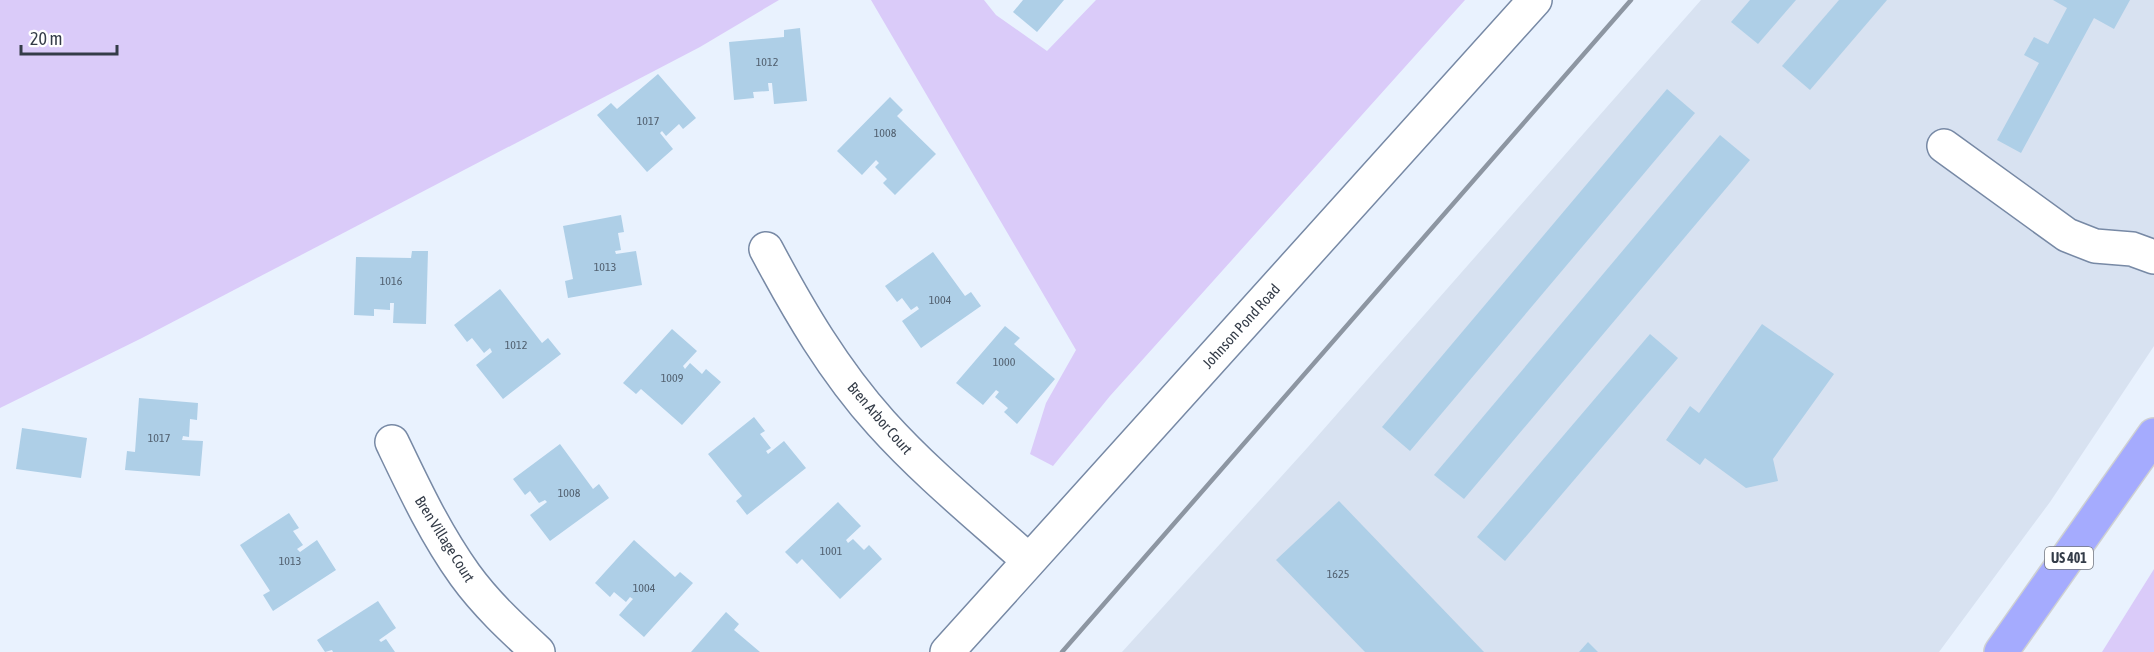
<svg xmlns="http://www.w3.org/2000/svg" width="2154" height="652" viewBox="0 0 2154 652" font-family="'Asap Condensed',sans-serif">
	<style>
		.built { fill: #d8e2f1 }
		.green { fill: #dacbf9 }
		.building { fill: #aecfe7 }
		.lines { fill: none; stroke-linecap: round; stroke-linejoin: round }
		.minor-casing { stroke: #7789a5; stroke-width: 36 }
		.highway-casing { stroke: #ced0d3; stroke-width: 36 }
		.minor { stroke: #fff; stroke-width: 33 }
		.highway { stroke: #a5abfe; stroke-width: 33 }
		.rail { stroke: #8d96a2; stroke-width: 4.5 }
		.labels { text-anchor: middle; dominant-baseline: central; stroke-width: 4.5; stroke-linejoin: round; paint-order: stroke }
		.number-label { font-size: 12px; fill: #526170 }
		.shield { fill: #fff; stroke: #71767f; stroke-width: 1.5 }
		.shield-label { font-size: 14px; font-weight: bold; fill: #343c48 }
		.street-label { font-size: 15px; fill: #343c48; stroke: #fff }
	</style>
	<rect width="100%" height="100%" fill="#e9f2fe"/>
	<path class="built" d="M1701,0h453v346l-104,156 -111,150h-817l186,-205z"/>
	<g class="green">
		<path d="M0,0h779l-79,47 -558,291 -142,70z"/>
		<path d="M871,0h113l12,15 51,36 49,-51h369l-355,396 -57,70 -23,-12 16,-51 30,-53z"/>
		<path d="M2154,569v83h-52z"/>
	</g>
	<g class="building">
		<path d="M1023,0h41l-27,32 -24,-20z"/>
		<path d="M1750,0h46l-38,44 -27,-22z"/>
		<path d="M1839,0h48l-77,90 -28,-24z"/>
		<path d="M2053,0h77l-16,29 -20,-11 -73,135 -24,-13 42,-77 -15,-8 10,-18 14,7 19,-36z"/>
		<path d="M800,28l7,73 -33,3 -2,-21h-4l1,8 -16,1 1,6 -20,2 -5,-58 55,-5v-7z"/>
		<path d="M658,74l38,44 -13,11 -4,-5 -13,12 -4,-5 -2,2 13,16 -26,23 -50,-57 14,-12 6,6z"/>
		<path d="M1667,89l28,24 -285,338 -28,-24z"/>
		<path d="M890,97l13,13 -6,6 39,38 -41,41 -12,-12 4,-4 -12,-12 4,-4 -3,-3 -14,15 -25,-24z"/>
		<path d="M1720,135l30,25 -286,339 -30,-24z"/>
		<path d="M621,215l3,17 -6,1 3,17 -6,1 1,3 20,-3 6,34 -74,13 -3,-17 8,-2 -10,-53z"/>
		<path d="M412,251h16l-2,73 -33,-1 1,-20h-4v7l-16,-1v7l-20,-1 2,-58 55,1z"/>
		<path d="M933,252l32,44 6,-4 10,14 -60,42 -19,-27 17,-12 -2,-3 -6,4 -9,-12 -5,4 -12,-16z"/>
		<path d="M500,289l42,54 6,-5 13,16 -58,45 -27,-34 16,-13 -2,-4 -6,5 -12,-15 -5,4 -13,-17z"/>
		<path d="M1762,324l72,50 -61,85 5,22 -32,7 -41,-30 -5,7 -34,-25 24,-34 9,7z"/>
		<path d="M1005,326l15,12 -6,6 41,35 -38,45 -13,-12 4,-4 -13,-11 4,-5 -3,-2 -13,15 -27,-22z"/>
		<path d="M672,329l25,22 -14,15 2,3 5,-6 12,11 4,-5 15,13 -39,43 -41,-36 -5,5 -13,-11z"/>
		<path d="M1650,334l28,24 -173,203 -28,-24z"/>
		<path d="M139,398l59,5 -1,17 -7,-1 -1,18 -6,-1 -1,4 21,1 -3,35 -75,-6 2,-19 8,1z"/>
		<path d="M754,417l11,14 -5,3 11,14 -5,3 2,3 16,-13 22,27 -59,47 -11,-14 6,-5 -34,-42z"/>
		<path d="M22,428l65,10 -6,40 -65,-9z"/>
		<path d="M560,444l33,45 6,-5 10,14 -59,43 -20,-26 17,-13 -2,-2 -6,3 -9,-12 -5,4 -12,-16z"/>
		<path d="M1339,501l145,151h-119l-89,-92z"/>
		<path d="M838,502l23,24 -15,14 2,3 5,-4 11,11 5,-5 13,14 -42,40 -38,-40 -5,5 -12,-12z"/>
		<path d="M289,513l10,15 -6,3 10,14 -6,4 3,3 17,-12 19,30 -63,41 -10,-16 7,-4 -30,-46z"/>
		<path d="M634,540l41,37 5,-5 13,11 -49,54 -25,-22 14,-16 -3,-2 -4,5 -12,-10 -4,5 -15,-14z"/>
		<path d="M378,601l18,27 -17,12 2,2 5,-3 9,13h-62l-1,-2 -7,2 -8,-12z"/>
		<path d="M726,612l13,12 -5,6 26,22h-69z"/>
		<path d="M1588,642l10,10h-19z"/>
	</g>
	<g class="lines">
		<g class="minor-casing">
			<g id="minor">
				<path d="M1944,146l123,89 28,11 37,3 22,8"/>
				<path d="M766,249c33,62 68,122 115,174 45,50 98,93 147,137"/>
				<path d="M392,442c22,46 43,91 73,133 21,29 47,53 73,77"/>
				<path d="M947,652l588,-652"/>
			</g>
		</g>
		<g class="highway-casing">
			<path id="highway" d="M2001,652l153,-217"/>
		</g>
		<use href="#minor" class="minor"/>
		<use href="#highway" class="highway"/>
		<path class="rail" d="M1062,652l569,-652"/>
	</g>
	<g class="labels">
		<g class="number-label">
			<text x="767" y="62">1012</text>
			<text x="648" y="121">1017</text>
			<text x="885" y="133">1008</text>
			<text x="605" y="267">1013</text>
			<text x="391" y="281">1016</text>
			<text x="940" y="300">1004</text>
			<text x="516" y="345">1012</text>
			<text x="1004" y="362">1000</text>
			<text x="672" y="378">1009</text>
			<text x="159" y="438">1017</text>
			<text x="569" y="493">1008</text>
			<text x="831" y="551">1001</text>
			<text x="290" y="561">1013</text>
			<text x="1338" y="574">1625</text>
			<text x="644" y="588">1004</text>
		</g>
		<rect class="shield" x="2045" y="547" width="48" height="22" rx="4.5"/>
		<g class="shield-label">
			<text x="2069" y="558">US 401</text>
		</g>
		<g class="street-label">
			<text transform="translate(1241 326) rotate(-48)">Johnson Pond Road</text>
			<text transform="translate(880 418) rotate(49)">Bren Arbor Court</text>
			<text transform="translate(445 539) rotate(58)">Bren Village Court</text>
		</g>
	</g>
	<path d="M21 45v9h96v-9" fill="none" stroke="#343c48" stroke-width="3"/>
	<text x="30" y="45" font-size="18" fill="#343c48" stroke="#ffffff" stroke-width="4.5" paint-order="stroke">20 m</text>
</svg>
